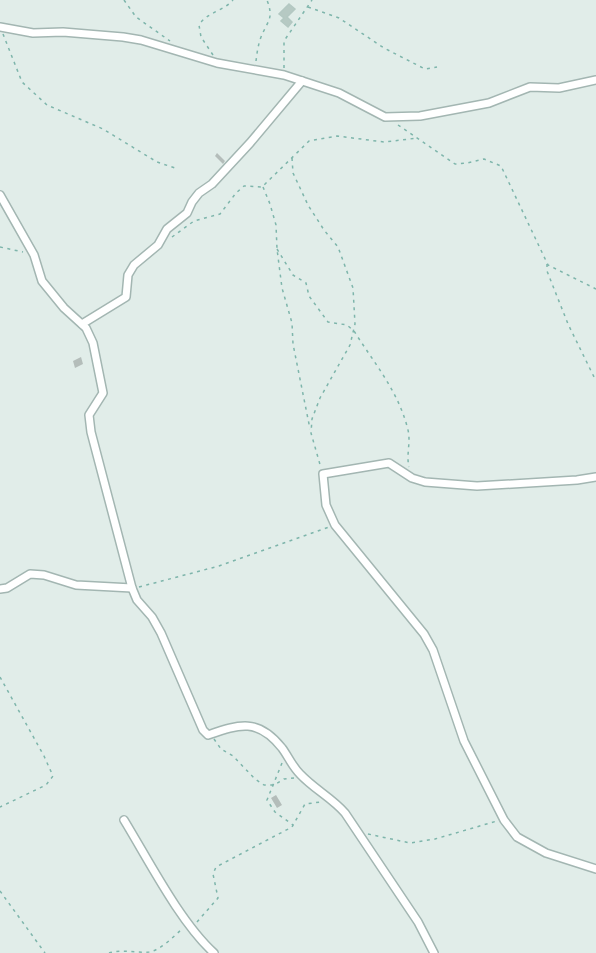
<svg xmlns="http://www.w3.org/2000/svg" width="596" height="953" viewBox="0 0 596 953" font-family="Raleway,sans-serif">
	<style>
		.shadow { fill: #0003 }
		.building { fill: #b6c9c3; stroke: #b3c8c2; stroke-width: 1.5 }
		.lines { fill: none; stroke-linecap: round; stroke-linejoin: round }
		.minor-casing { stroke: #a3b6b2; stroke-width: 10 }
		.path { stroke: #7eb5ab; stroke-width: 1.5; stroke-dasharray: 3 4.5; stroke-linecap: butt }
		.minor { stroke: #fff; stroke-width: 7 }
	</style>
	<rect width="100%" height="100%" fill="#e1ede9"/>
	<g class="shadow">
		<path d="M217,153l8,8 -2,3 -8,-8z"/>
		<path d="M81,357l2,7 -8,4 -2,-7z"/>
		<path d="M276,795l6,10 -5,3 -6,-10z"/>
	</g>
	<path class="building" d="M289,4l6,5 -8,8 5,5 -4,5 -7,-6 3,-3 -5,-4z"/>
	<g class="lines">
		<g class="minor-casing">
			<g id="minor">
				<path d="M0,27l33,6 30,-1 60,5 18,3 76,23 67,12 55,18 46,24 35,-1 69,-13 41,-16 29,1 37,-8"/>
				<path d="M0,195l34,60 8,26 22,27 22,20 7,15 10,50 -14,22 2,17 41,156 5,12 15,17 9,16 42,97 5,5c32,-11 50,-17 74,13 6,8 10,18 18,26 14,15 32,24 45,39l73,109 16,31"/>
				<path d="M82,324l44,-27 2,-22 6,-10 24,-20 9,-16 20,-16 5,-11 7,-9 13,-9 38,-41 52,-62"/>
				<path d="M596,477l-19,3 -100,6 -52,-4 -13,-4 -23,-15 -66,11 3,31 9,20 89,109 9,16 31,91 40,79 13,17 29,16 50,16"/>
				<path d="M0,589l7,-1 23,-14 14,1 32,10 56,3"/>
				<path d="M124,820c25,41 56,102 90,133"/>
			</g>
		</g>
		<g class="path">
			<path d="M124,0l12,17 34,24"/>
			<path d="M308,7l31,11 45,30 41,21 12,-2"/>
			<path d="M3,34l19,48 25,23 56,24 54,33 18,6"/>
			<path d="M213,55l-12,-18 -2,-12c8,-13 25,-14 34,-25"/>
			<path d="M256,61c1,-8 2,-16 5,-24 7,-17 13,-18 6,-37"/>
			<path d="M284,68v-27l28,-41"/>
			<path d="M398,125l57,39 12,-1 17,-4 17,7 47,99 48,24"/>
			<path d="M292,158l1,15 15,32 16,25 14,17 15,41 2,36 -5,21 -30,53 -8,21 -1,14 10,35"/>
			<path d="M263,187l7,17 6,21 1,24 5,39 10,35 1,21 17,85"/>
			<path d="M172,237l22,-16 26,-7 16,-21 8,-7 18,1 47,-46 28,-5 47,6 34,-4"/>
			<path d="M0,247l23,5"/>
			<path d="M277,249l16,26 13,8 3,13 19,26 19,3 7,6c20,32 45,61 54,99 3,12 -2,25 1,37"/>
			<path d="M547,264v7l21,53 28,57"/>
			<path d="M139,587l80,-21 110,-39"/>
			<path d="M0,677l44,79 9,20 -7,9 -46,22"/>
			<path d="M214,739l7,10 12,7 22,23 9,6h10l10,-6 10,-1"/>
			<path d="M282,763l-15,37 8,12 18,13"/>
			<path d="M368,834l42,9 25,-4 62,-18"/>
			<path d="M0,891l45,62"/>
			<path d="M197,922l21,-24 -5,-24 3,-7 76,-40 13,-23 16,-2"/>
			<path d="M109,953c13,-4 27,0 40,-1 12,-2 24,-15 33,-23"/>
		</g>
		<use href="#minor" class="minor"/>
	</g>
</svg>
